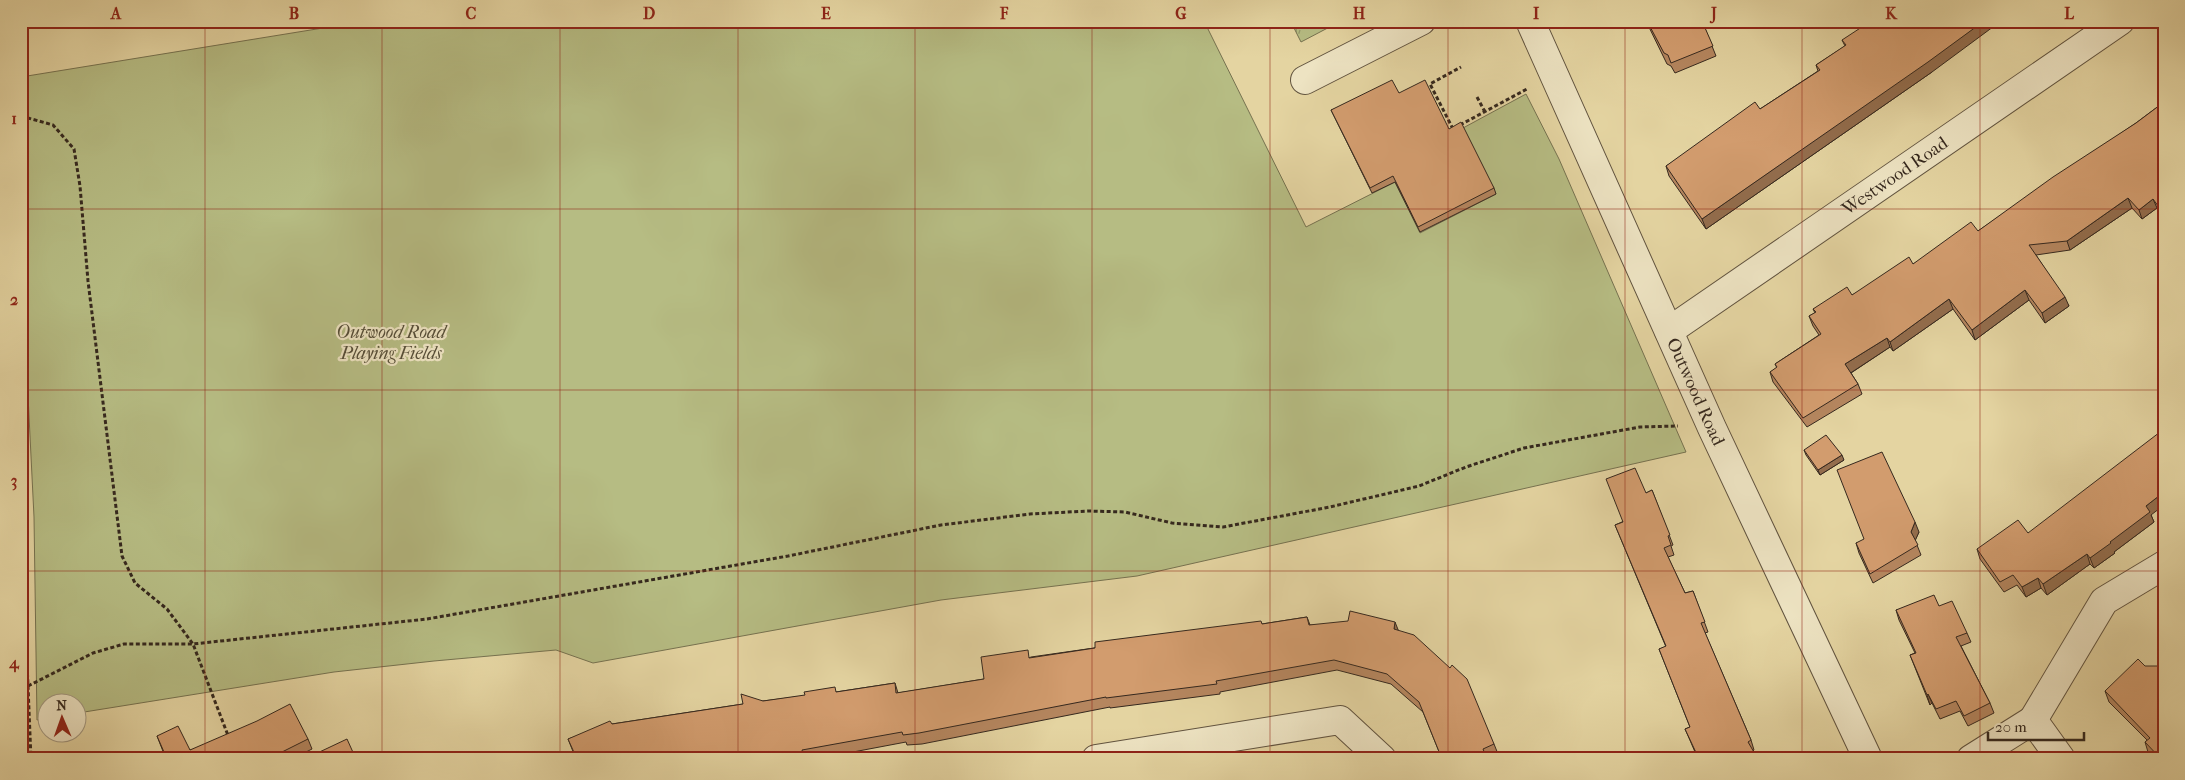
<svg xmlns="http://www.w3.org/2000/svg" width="2185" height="780" viewBox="0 0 2185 780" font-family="'IM FELL French Canon',serif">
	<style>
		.grass { fill: url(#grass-tufts); stroke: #767250 }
		.park { fill: #b6bc83; stroke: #767250 }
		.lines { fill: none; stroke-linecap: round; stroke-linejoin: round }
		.minor-casing { stroke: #61533f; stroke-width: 30 }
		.path { stroke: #35281e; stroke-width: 3; stroke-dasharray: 4 2.5; stroke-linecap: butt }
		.minor { stroke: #ede3c2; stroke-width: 28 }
		.wall { fill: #b5865f; stroke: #35281e }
		.shaded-wall { fill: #936d4d; stroke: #35281e }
		.building { fill: #d29c6e; stroke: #35281e }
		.grid { fill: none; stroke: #8f2418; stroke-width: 1; stroke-opacity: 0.55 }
		.labels { text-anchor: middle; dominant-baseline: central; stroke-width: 4.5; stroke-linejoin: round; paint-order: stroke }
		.street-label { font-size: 18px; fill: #35281e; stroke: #ede3c2 }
		.park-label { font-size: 18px; font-style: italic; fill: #554d37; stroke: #ede3c2 }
		.neatline { fill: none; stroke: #8f2418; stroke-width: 2 }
		.grid-label { font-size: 16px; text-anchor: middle; font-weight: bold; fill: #8f2418 }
	</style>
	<defs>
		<pattern id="grass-tufts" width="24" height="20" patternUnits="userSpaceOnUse" patternTransform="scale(1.25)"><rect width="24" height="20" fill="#b6bc83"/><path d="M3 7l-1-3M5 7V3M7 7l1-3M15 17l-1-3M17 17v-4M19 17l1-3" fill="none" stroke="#95996b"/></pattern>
	</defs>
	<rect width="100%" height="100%" fill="#e4d4a1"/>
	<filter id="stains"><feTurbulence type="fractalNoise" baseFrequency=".004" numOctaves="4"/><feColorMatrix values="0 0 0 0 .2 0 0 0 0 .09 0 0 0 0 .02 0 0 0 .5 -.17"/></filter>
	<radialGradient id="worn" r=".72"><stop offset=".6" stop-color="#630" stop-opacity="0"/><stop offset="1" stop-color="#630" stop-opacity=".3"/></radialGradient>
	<path class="grass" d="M1297,21h44l-40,21 -9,-18z"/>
	<path class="park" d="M366,21h838l102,206 89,-45 25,51 76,-39 -33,-66 63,-34 33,65 127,293 -549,124 -196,24 -348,63 -37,-13 -122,11 -100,11 -256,41v-11h-30l-1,16 -10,2 -3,-203 -7,-142 -6,-50v-248z"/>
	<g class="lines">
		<g class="minor-casing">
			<g id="minor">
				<path id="s1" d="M1530,21l182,407 156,331"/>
				<path d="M1305,80l116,-59"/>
				<path id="s2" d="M1669,331l451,-310"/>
				<path d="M2033,720l71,-119 60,-36"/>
				<path d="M1096,759l244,-39 42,39"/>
				<path d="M1971,759l62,-39 28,39"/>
			</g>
		</g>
		<g class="path">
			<path d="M1477,97l8,15"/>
			<path d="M21,116l32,9 21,24 6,37 8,95 34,275 13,27 32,26 26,35 36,94"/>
			<path d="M1460,125l67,-36"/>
			<path d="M1453,129l-23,-45 31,-17"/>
			<path d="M21,517l10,242"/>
			<path d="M28,686l65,-33 31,-9h69l234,-25 361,-63 153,-31 89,-11 58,-3 37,1 47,11 51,4 107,-20 89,-21 47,-19 58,-19 116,-21 38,-1"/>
		</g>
		<use href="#minor" class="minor"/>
	</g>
	<g class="wall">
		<path d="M1646,21h56l14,35 -41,17 -4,-7 -4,-2z"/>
		<path d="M1842,40l90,32 -226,157 -37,-53 -3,-10 94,-57 58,-38 -2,-6 29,-19z"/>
		<path d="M1399,93l50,36 45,59 2,6 -76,38 -25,-50 -23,11 -41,-83z"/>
		<path d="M2164,102v116l-7,-10 -15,11 -10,-11 -62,42 -34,5 33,51 -24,17 -16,-23 -54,40 -22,-31 -60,42 -3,-4 -39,26 7,11 4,10 -55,33 -34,-45 -3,-10 7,-4 -2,-4 44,-29 -6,-9 -4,-10 6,-3 -2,-4 39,-14 126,-64 158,-108z"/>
		<path d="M1804,450l40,10 -24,15 -14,-20z"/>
		<path d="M1652,490l21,55 -2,1 3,9 -6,2 17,36 8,-2 15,41 -3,1 46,107 3,10 -1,1 5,8h-60l-9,-21 -4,-9 5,-2 -31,-78 7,-2 -51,-122 7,-3 24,-29z"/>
		<path d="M2151,515l3,7 -40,30 1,1 -21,15 -4,-4 -43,31 -6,-7 -15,9 -9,-12 -13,7 -24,-33 -3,-10 51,-16z"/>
		<path d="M1919,532l-4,8 6,15 -48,28 -14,-30 -3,-10z"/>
		<path d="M1939,606l28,27 4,9 -10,4 29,57 4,10 -26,13 -8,-15 -20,8 -8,-16 -2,2 -20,-50 5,-2 -16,-33 -3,-10z"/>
		<path d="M1307,617l3,8 88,5 96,114 4,10 -10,5h-46l-19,-47 -32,-28 -54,-14 -117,22v2l-110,14v-1l-188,37 -15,1 -1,-3 -90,17h-240l-8,-20 44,-15 151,-23 73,-9 59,-9 3,10 86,-14 47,-22 231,-33z"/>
		<path d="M2145,666l19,93h-10l-6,-7 -3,-10 2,-2 -38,-38 -4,-11z"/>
		<path d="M157,736l33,14 118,-11 4,10 -20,10h-126z"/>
	</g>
	<g class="shaded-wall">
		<path d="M1984,21h17l-69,51 -226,157 -4,-10z"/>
		<path d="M2128,198l4,10 -62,42 -3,-9z"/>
		<path d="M2153,199l4,9 -15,11 -3,-9z"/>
		<path d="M2025,290l4,10 -54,40 -3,-10z"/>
		<path d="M2065,297l4,9 -24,17 -3,-10z"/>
		<path d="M1949,299l4,10 -60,42 -3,-9z"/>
		<path d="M1887,338l3,9 -41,27 -4,-10z"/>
		<path d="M1842,455l2,5 -24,15 -2,-5z"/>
		<path d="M2164,492v13l-13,10 3,7 -40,30 1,1 -21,15 -4,-10 20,-16 36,-36z"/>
		<path d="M1915,522l4,10 -4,9 -4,-9z"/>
		<path d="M2087,554l3,10 -43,31 -4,-11z"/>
		<path d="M2038,578l3,10 -15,9 -4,-10z"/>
		<path d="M1395,622l4,10 -5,-3z"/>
		<path d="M1928,694l4,9 -2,2 -3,-10z"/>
	</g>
	<g class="building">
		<path d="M1647,21h55l11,25 -42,17 -3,-8 -4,-2z"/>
		<path d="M1871,21h113l-56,41 -226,157 -36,-53 89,-64 5,7 60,-39 -4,-5 30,-20 -4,-5z"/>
		<path d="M1392,80l7,13 26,-13 24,49 12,-7 33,66 -76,39 -25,-51 -23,12 -39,-78z"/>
		<path d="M2164,102v112l-11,-15 -14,11 -11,-12 -61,43 -38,4 36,52 -23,16 -17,-23 -53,40 -23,-31 -59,43 -3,-4 -42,26 13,20 -55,34 -33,-46 7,-5 -2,-3 46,-30 -12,-18 7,-4 -3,-3 34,-22 5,8 57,-38 4,7 58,-42 7,9 75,-54 83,-54z"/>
		<path d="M2164,429v63l-18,14 4,6 -40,30 1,1 -21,15 -3,-4 -44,30 -5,-6 -16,9 -9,-12 -13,7 -23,-33 41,-29 10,13z"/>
		<path d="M1826,435l16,20 -24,15 -14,-20z"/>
		<path d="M1882,452l33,70 -4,10 7,13 -48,29 -14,-31 8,-4 -27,-69z"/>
		<path d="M1635,468l11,25 6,-3 18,45 -2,1 3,9 -7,3 21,45 8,-2 12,31 -4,1 50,117 -3,2 10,17h-59l-14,-30 5,-2 -31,-78 7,-3 -51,-121 8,-3 -17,-43z"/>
		<path d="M1934,595l5,11 13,-5 15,32 -11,4 34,66 -26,13 -8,-15 -20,8 -8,-15 -1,1 -17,-40 6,-2 -20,-43z"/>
		<path d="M1350,611l45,11 -1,7 20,6 36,33 2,-3 15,14 27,65 -11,5 4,10h-45l-23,-57 -32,-28 -53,-14 -118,21 1,3 -111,14v-1l-187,36 -16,2 -1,-3 -28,5 -72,13 1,4 -50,5h-52l-1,-7 -43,7h-17l-1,-7 -15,7h-47l-9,-20 42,-18 2,3 131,-20 -2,-10 22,7 42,-6 -1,-3 31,-5 1,5 59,-9 1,10 88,-14 -3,-22 47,-7 1,8 66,-10v-6l166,-21 1,3 45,-7 2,8 39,-4z"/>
		<path d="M2138,659l7,7h16l3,2v91h-3l-16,-17 5,-4 -45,-47z"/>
		<path d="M290,704l18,35 -40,20h-101l-10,-23 21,-10 12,24 67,-29z"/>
		<path d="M347,739l9,20h-44l-1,-3z"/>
	</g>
	<path class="grid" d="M205,21v738M382,21v738M560,21v738M738,21v738M915,21v738M1092,21v738M1270,21v738M1448,21v738M1625,21v738M1802,21v738M1980,21v738M21,209h2143M21,390h2143M21,571h2143"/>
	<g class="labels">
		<g class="street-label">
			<text stroke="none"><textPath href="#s2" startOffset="274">Westwood Road</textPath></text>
			<text stroke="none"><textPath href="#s1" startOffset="406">Outwood Road</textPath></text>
		</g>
		<g class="park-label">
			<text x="391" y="332">Outwood Road<tspan x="391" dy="21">Playing Fields</tspan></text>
		</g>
	</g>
	<rect width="2185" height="780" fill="none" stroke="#e4d4a1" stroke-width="55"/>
	<g transform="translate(62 718) rotate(358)"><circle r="24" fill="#ede3c2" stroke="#a39880"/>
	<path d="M0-4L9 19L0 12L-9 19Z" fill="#8f2418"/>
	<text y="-8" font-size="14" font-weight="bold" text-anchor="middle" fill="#35281e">N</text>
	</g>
	<path d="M1988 732v8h96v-8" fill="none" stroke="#35281e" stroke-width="2.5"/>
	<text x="1995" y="732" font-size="15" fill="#35281e" stroke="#ede3c2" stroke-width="4" paint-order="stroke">20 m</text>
	<rect x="28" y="28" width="2130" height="724" class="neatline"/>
	<g class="grid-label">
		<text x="116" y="19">A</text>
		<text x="294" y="19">B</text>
		<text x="471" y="19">C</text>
		<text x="649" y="19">D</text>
		<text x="826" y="19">E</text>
		<text x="1004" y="19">F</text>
		<text x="1181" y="19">G</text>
		<text x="1359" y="19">H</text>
		<text x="1536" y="19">I</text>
		<text x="1714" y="19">J</text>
		<text x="1891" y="19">K</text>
		<text x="2069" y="19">L</text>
		<text x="14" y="124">1</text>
		<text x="14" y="305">2</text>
		<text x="14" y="486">3</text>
		<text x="14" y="668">4</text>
	</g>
	<rect width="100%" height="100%" filter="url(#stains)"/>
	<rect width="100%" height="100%" fill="url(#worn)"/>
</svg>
